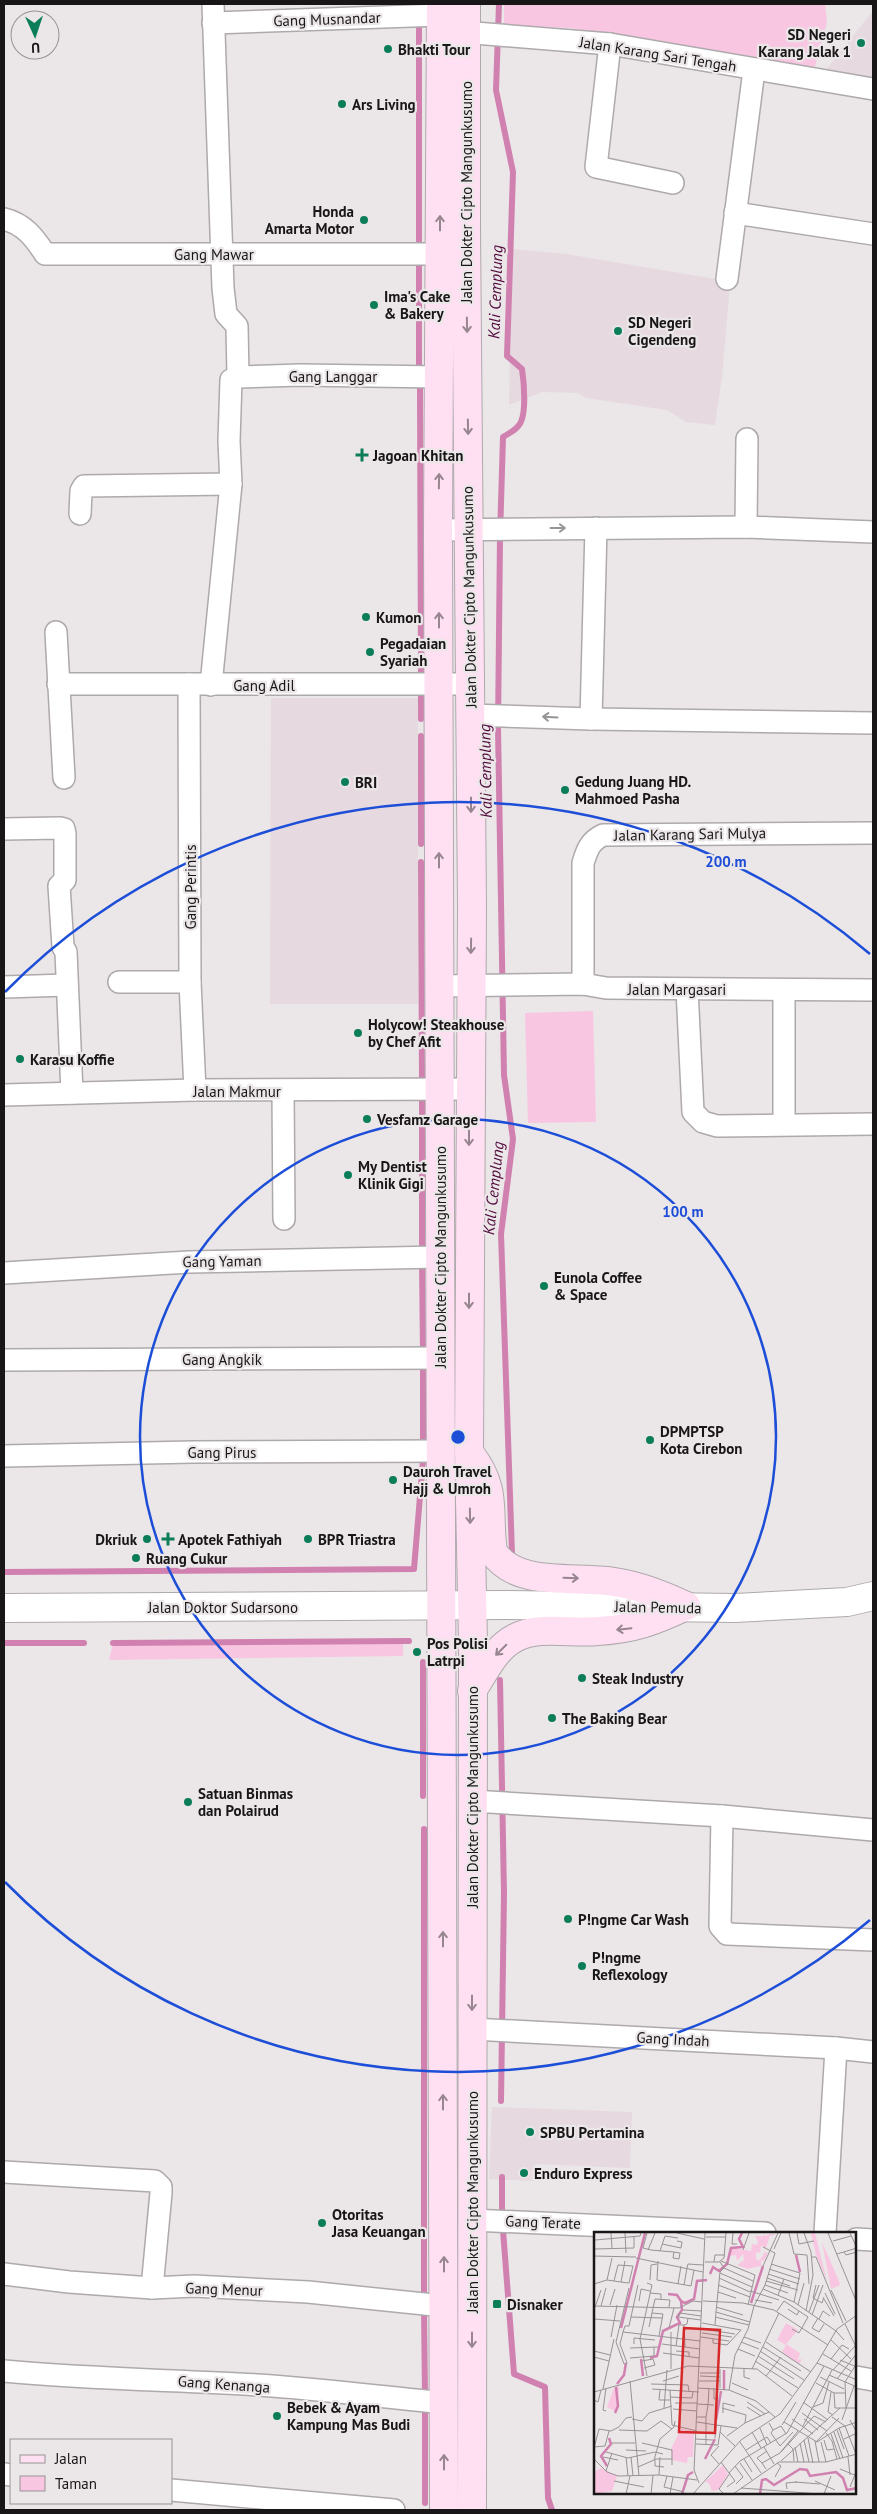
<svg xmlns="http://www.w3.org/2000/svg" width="877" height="2514" viewBox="0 0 877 2514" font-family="'PT Sans',sans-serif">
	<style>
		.built { fill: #e6d9e0 }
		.green { fill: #f9c6e2 }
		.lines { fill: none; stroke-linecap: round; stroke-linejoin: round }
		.stream { stroke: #d181b0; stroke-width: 6 }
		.minor-casing { stroke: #aea9ac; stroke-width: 24 }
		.tertiary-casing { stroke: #aea9ac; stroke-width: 30 }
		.secondary-casing { stroke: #aea9ac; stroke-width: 30 }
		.minor { stroke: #fff; stroke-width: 21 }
		.tertiary { stroke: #fff; stroke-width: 28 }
		.secondary { stroke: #ffe0f2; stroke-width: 28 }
		.oneway { stroke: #97858f }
		.oneway2 { stroke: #979697 }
		.ring { fill: none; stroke: #1d4ed8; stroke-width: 2.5 }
		.poi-dot { fill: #0c7d59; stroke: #ebe6e8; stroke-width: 2 }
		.labels { text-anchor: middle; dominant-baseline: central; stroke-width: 4.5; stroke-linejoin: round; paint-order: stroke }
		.street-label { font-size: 15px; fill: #181617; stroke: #ebe6e8 }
		.poi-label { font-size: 15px; font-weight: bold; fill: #181617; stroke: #ebe6e8; text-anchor: start }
		.water-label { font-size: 16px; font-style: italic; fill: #51093b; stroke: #ebe6e8 }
		.inset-river { fill: none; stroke: #d181b0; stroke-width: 2.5 }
		.inset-road { fill: none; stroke: #979394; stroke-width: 1 }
		.view { fill: #d62828; fill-opacity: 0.15; stroke: #d62828; stroke-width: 2.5 }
		.inset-edge { fill: none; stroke: #181617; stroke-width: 2.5 }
		.centre { fill: #1d4ed8; stroke: #ebe6e8; stroke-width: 2.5 }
		.ring-label { font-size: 15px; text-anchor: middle; font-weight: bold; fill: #1d4ed8; stroke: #ebe6e8; stroke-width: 4.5; stroke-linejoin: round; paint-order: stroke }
	</style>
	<rect width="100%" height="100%" fill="#ebe6e8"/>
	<g class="built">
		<path d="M873,11v73l-51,-9z"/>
		<path d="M512,249l54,5 156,26 8,5 -8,91 -7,49 -29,-3 -19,-12 -81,-12 -8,-5 -36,-1 -33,13z"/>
		<path d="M271,698h147v306h-148z"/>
		<path d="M492,2107l140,5 -2,56 -95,-4 -1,17 -45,-2z"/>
	</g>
	<g class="green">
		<path d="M504,4h321l2,18 -13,48 -243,-42 -67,-3z"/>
		<path d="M593,1011l3,111 -68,1 -3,-110z"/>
		<path d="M403,1643v13l-294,4 4,-16z"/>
	</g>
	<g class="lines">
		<g class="stream">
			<path d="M499,4l-3,86 17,82 -6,184 15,13c2,13 5,46 -3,56 -4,6 -10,8 -16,12l-3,99 -2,192 6,347 9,64 -12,95 11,320"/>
			<path d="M419,23v221"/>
			<path d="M419,263v105"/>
			<path d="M420,385l1,293"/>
			<path d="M421,719v-26"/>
			<path d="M421,736v108"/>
			<path d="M421,862l1,219"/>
			<path d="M422,1093v157"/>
			<path d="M422,1263l1,89"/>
			<path d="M423,1363v83"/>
			<path d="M4,1572l410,-3 9,-109"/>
			<path d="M4,1643h80"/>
			<path d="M113,1643l296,-2"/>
			<path d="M500,1680l4,213 -3,208"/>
			<path d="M423,1796v-134"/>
			<path d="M424,1829v469"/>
			<path d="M502,2177v40l12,157 31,13 3,111 4,12"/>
			<path d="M424,2310l1,85"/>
			<path d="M425,2408v95"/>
		</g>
		<g class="minor-casing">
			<g id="minor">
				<path d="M213,4l10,284 3,26 11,12 1,51"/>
				<path d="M213,23l228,-8"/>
				<path d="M450,31l160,13 263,45"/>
				<path d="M610,44l-14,123 77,16"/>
				<path d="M735,213l138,21"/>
				<path d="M4,219c20,5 30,18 41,35h395"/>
				<path d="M727,279l27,-209"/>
				<path d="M80,514l1,-23 3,-5 147,-2"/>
				<path d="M746,527l1,-88"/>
				<path d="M438,530l308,-3 127,5"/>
				<path d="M56,632l8,146"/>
				<path d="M58,684h412"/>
				<path d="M189,684l1,298 5,108"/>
				<path d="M211,685l20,-201 -2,-43 2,-61 7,-3 62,-2 140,2"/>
				<path d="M470,715l121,4 282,4"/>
				<path d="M591,719l5,-191"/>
				<path d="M4,829l56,-1 4,1 1,5v46l-6,6 4,61 3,5 6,141"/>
				<path d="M119,982h71"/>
				<path d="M583,984v-121c4,-13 7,-22 20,-28l270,-2"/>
				<path d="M440,986l143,-2 23,4 267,2"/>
				<path d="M4,987l63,-2"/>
				<path d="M687,989l6,123 10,10 14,4 156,-2"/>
				<path d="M784,990v134"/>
				<path d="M283,1091l1,128"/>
				<path d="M4,1095l191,-5 275,-1"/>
				<path d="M4,1273l185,-11 251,-5"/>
				<path d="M4,1360l437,-2"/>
				<path d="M4,1456l189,-4 248,-1"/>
				<path d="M472,1801l250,15 151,14"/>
				<path d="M722,1816l-2,110 7,8 146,6"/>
				<path d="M472,2029l364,19 37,4"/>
				<path d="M4,2172l151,9 6,6v6l-9,95"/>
				<path d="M472,2220l293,13"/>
				<path d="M825,2233l11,-185"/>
				<path d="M856,2239l17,1"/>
				<path d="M4,2274l65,8 83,6 42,-2 114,6 136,14"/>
				<path d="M4,2371c84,8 169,9 254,14 62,4 124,12 186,18"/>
				<path d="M856,2377l17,3"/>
				<path d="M4,2474l7,1"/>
				<path d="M171,2490l223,20"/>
			</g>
		</g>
		<g class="tertiary-casing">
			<path id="tertiary" d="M4,1608l499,-3 232,3 112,-6 26,-6"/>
		</g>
		<g class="secondary-casing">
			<g id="secondary">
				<path d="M441,4l-3,526 6,1980"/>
				<path d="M466,4v224l6,679 -3,545 4,190 -1,868"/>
				<path d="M471,1455c27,36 16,56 22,97 25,38 88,22 127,31 23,4 45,13 66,23"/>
				<path d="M472,1691c12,-18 23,-43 43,-53 24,-13 57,-4 83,-7 35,-2 57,-10 88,-25"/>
			</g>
		</g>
		<use href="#minor" class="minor"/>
		<use href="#tertiary" class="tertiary"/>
		<use href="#secondary" class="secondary"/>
	</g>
	<defs><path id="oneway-shaft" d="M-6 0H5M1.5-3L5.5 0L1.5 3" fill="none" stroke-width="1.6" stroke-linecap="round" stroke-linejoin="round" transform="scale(1.25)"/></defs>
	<g class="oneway">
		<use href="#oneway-shaft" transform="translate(440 223) rotate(-90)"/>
		<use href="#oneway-shaft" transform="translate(467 325) rotate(89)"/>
		<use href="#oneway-shaft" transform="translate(468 427) rotate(89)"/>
		<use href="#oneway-shaft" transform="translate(439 481) rotate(-89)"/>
		<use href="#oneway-shaft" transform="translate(439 620) rotate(-90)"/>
		<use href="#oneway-shaft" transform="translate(471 805) rotate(90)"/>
		<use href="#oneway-shaft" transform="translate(439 860) rotate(-90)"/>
		<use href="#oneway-shaft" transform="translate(471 946) rotate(91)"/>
		<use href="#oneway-shaft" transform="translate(469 1138) rotate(90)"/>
		<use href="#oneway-shaft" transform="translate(469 1301) rotate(90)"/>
		<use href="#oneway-shaft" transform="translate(470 1516) rotate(89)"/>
		<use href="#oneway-shaft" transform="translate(571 1578) rotate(2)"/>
		<use href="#oneway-shaft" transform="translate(624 1629) rotate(174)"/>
		<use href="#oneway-shaft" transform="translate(501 1650) rotate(135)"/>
		<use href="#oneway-shaft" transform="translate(443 1939) rotate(-90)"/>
		<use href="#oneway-shaft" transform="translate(472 2003) rotate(90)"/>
		<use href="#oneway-shaft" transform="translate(443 2102) rotate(-90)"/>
		<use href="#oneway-shaft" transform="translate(444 2264) rotate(-90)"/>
		<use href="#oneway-shaft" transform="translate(472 2340) rotate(90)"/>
		<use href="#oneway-shaft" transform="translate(444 2462) rotate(-90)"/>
	</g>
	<g class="oneway2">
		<use href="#oneway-shaft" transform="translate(558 528)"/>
		<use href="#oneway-shaft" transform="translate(550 717) rotate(-177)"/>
	</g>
	<g class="ring">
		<circle cx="458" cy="1437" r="318"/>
		<path d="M870 1920A635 635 0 0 1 5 1882M5 992A635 635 0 0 1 870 954"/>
	</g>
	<g class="poi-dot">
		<circle cx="861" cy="43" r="5"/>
		<circle cx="388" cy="49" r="5"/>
		<circle cx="342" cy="104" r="5"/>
		<circle cx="364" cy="220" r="5"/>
		<circle cx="374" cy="305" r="5"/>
		<circle cx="618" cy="331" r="5"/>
		<path d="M359.5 447.5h5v5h5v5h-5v5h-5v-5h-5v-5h5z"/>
		<circle cx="366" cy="617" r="5"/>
		<circle cx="370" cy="652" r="5"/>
		<circle cx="345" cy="782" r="5"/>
		<circle cx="565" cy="790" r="5"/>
		<circle cx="358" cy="1033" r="5"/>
		<circle cx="20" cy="1059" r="5"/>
		<circle cx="367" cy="1119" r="5"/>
		<circle cx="348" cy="1175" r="5"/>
		<circle cx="544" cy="1286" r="5"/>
		<circle cx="650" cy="1440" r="5"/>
		<circle cx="393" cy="1480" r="5"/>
		<circle cx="147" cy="1539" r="5"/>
		<path d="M165.5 1531.5h5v5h5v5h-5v5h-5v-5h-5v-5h5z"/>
		<circle cx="308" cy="1539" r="5"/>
		<circle cx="136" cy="1558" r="5"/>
		<circle cx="417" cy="1652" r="5"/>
		<circle cx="582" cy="1678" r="5"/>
		<circle cx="552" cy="1718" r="5"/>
		<circle cx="188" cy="1802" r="5"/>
		<circle cx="568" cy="1919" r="5"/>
		<circle cx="582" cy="1966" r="5"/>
		<circle cx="530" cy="2132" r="5"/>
		<circle cx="524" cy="2173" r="5"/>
		<circle cx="322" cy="2223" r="5"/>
		<rect x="492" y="2299" width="10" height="10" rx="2.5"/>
		<circle cx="277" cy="2416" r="5"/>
	</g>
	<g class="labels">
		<g class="street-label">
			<text transform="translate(327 19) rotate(-2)">Gang Musnandar</text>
			<text transform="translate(658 54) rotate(9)">Jalan Karang Sari Tengah</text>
			<text transform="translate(466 192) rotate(-90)">Jalan Dokter Cipto Mangunkusumo</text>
			<text x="214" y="254">Gang Mawar</text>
			<text x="333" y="376">Gang Langgar</text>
			<text transform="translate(469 597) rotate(-91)">Jalan Dokter Cipto Mangunkusumo</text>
			<text x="264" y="685">Gang Adil</text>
			<text transform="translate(690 834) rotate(-1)">Jalan Karang Sari Mulya</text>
			<text transform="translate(190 887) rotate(-90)">Gang Perintis</text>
			<text x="677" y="989">Jalan Margasari</text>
			<text x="237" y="1091">Jalan Makmur</text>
			<text transform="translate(440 1257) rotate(-90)">Jalan Dokter Cipto Mangunkusumo</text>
			<text transform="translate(222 1261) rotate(-1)">Gang Yaman</text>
			<text x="222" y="1359">Gang Angkik</text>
			<text x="222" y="1452">Gang Pirus</text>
			<text x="223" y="1607">Jalan Doktor Sudarsono</text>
			<text transform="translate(658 1607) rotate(1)">Jalan Pemuda</text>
			<text transform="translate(472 1797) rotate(-90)">Jalan Dokter Cipto Mangunkusumo</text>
			<text transform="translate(673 2039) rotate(3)">Gang Indah</text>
			<text transform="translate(472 2202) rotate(-90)">Jalan Dokter Cipto Mangunkusumo</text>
			<text transform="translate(543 2222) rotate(2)">Gang Terate</text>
			<text transform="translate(224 2289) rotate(2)">Gang Menur</text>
			<text transform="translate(224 2384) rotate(4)">Gang Kenanga</text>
		</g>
		<g class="poi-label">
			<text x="851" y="34" text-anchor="end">SD Negeri<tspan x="851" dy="17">Karang Jalak 1</tspan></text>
			<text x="398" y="49">Bhakti Tour</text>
			<text x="352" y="104">Ars Living</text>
			<text x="354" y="211" text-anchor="end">Honda<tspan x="354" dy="17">Amarta Motor</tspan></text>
			<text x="384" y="296">Ima's Cake<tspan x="384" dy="17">&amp; Bakery</tspan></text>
			<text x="628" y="322">SD Negeri<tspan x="628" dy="17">Cigendeng</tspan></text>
			<text x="373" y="455">Jagoan Khitan</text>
			<text x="376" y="617">Kumon</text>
			<text x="380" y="643">Pegadaian<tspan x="380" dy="17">Syariah</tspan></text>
			<text x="575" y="781">Gedung Juang HD.<tspan x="575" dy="17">Mahmoed Pasha</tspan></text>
			<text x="355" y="782">BRI</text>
			<text x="368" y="1024">Holycow! Steakhouse<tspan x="368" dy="17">by Chef Afit</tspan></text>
			<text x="30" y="1059">Karasu Koffie</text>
			<text x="377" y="1119">Vesfamz Garage</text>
			<text x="358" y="1166">My Dentist<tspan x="358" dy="17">Klinik Gigi</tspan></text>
			<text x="554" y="1277">Eunola Coffee<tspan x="554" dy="17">&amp; Space</tspan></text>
			<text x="660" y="1431">DPMPTSP<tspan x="660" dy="17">Kota Cirebon</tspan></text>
			<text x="403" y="1471">Dauroh Travel<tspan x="403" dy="17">Hajj &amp; Umroh</tspan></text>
			<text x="137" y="1539" text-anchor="end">Dkriuk</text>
			<text x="178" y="1539">Apotek Fathiyah</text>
			<text x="318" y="1539">BPR Triastra</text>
			<text x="146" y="1558">Ruang Cukur</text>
			<text x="427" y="1643">Pos Polisi<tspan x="427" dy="17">Latrpi</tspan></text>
			<text x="592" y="1678">Steak Industry</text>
			<text x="562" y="1718">The Baking Bear</text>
			<text x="198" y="1793">Satuan Binmas<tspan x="198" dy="17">dan Polairud</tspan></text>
			<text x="578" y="1919">P!ngme Car Wash</text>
			<text x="592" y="1957">P!ngme<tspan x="592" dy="17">Reflexology</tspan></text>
			<text x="540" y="2132">SPBU Pertamina</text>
			<text x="534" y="2173">Enduro Express</text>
			<text x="332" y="2214">Otoritas<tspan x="332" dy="17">Jasa Keuangan</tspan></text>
			<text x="507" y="2304">Disnaker</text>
			<text x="287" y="2407">Bebek &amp; Ayam<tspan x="287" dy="17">Kampung Mas Budi</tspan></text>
		</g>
		<g class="water-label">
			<text transform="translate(495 292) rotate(-88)">Kali Cemplung</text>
			<text transform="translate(485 771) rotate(-91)">Kali Cemplung</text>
			<text transform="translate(493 1188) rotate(-84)">Kali Cemplung</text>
		</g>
	</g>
	<g transform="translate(594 2232)">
		<rect width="262" height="262" fill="#ebe6e8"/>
		<path d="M169,1l2,3 5,-2h7l-7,2 -4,12 -5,-2 -1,7 -4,-1v7l3,2 6,-9 3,1 -4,8 -3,-1v6l-14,3 -10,-4 7,-5 -1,-6 -6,7 -1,-6 -7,1 2,-8 20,3 1,-7 5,1 1,-4 -3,-5h8zM217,1h4l12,48 -11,-26zM228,10l17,39 1,4 -9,4zM192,91l12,7 -12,14 14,9 -2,7 4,-1 -3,5 -17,-12 4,-7 -9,-5zM25,154l-1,21 -3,4 -8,-4 7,-19zM87,197l13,2 -1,26h-5l-1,6 -15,-3 -1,-11zM129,233l5,9 -10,16 -6,1 -3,-8 -4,-1zM7,236l16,8 -5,15 -18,3v-22z" fill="#f9c6e2"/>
		<path class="inset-river" d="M202,23l4,17M116,42l3,-7 6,4 8,-7 4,-16 12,-1 -4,-8 3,-6M74,62l9,1 4,6M157,71l12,-37M27,96l24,-95M56,126l7,-2 6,-25 17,-8 -3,-6 5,-7 -1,-9 4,2 9,-4 3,-18 10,-1M47,127l2,17M130,138v20M23,152l7,-9 2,-12M21,181l3,-7 -2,-19M122,188l5,-29M111,227l10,-20M13,234l-6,-10 10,-12 -2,-6M88,262l6,-19 5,-3M166,262l2,-14 4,-1 8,6 26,-16 7,1 3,6 26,-4 7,6 4,12 10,-2"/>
		<path class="inset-road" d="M17,1l1,15M31,1l1,20M53,1l-4,15 8,2 11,1 12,1 6,1 -1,6 -6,-1 1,-6M83,1l27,6M139,1l-1,11h5M195,1l5,21 13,1 2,29M203,1l2,11 15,-3M210,1l7,19 2,23 -7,36M234,1l29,70M256,1l7,15M112,5h20M1,8l45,-4 1,-3M239,9l18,-5M68,12l19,4 1,-6 -5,-1M0,17l40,-1v-12M180,17l7,-16M54,18l7,-17M149,18l6,-17M66,19l5,-15 13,2M250,20l2,3 11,-3M243,22l20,-6M0,24l42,1M218,25h4l27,66M42,26l67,14M64,29l-1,19 34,6 3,-16M127,29l34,14 -7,30M111,30h14l5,-4 2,-25M120,30l1,-7h10M126,30l4,6 29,13M177,32l29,9 -6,29M169,34l15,-33M93,36l1,-4 15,1M175,37l31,10M126,41l32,14M174,42l31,10M125,46l31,14M173,46l23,8M13,48l21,3h1l4,-17 -15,-1 -4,16M56,48l1,-15 6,-1M172,49l32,9M27,50l4,-21M0,52l13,-4 5,-22M84,52l3,-18M90,53l3,-17M124,53l32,12M171,53l23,8M222,53l-3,13 9,5 2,-6M35,56l-13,54 8,22 3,-1 -7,-19 3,-12 77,9M169,57l31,13 42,29 8,9M237,58l15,31M156,59l29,9M124,60l18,6M56,61l11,1v5M231,61l10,21M184,63l6,-16M230,67l10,17M161,68l17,3M45,69l2,-12 9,2M109,69l40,2 31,7 54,35M16,73l5,-16M204,73l6,-22M0,74l85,2 14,-7 9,1M7,74l5,-18M160,74l11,-21 10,-32 -12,-6M122,75l27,8M194,77l9,6 2,-4M0,78l7,-20M89,78l19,1M183,79l7,-10 24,16M122,80l4,-40 4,-4M215,80l10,-27M58,81l11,1 -4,22M218,83l11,-30M37,85l31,1M121,85l34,8M224,86l-6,10 7,4 5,-8M0,87l26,2M225,87l4,-8 7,5M107,88l-23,-3 2,-4 21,3M108,91l39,7 -14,15 -14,-2v-4M251,92l12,25M121,93l1,-13 34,10M55,95l6,-28 15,1 -1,7M75,96l5,-20M108,97l33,5M198,97l7,4 9,-16M29,100l2,-6h4l9,-41M108,101l30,4M17,105l6,-32M107,105l28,4M150,105l17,6M237,108l20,19M147,110l18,7M172,110l45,30M40,112v-6l21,2M68,112l38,5M82,114l3,-21h5M91,115l-1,-22 3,-1 1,-6M169,115l38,24M36,116l28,-1M144,117l17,7M0,119l16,4M82,119l13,1v5M166,119l44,29M69,121l36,5M229,122l28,17M164,124l36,23M0,125l15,4M36,126l24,-2v-9M237,127l11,-14 7,4M246,128l17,7M48,129l11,-2 2,6 -11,3M161,129l43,27M223,131l40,17M150,136v9l6,2M77,137v-37M158,137l27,-56M239,138l22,-24M106,141h20M235,143l28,12M53,144l-7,-37 12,-54 -5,-2M106,144l20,1M172,144l15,-19M226,145l24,12M243,147l20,-26M36,149l9,95M69,149l16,-5M105,149h21M138,151l16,7M222,151l18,10h11M57,152l37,1 1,6M104,156l31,2 27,11 19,16M120,156v11l4,-1M126,156v-19M9,157l11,-50M58,157l47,3M66,158l-1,10h11M76,158l2,35 25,6M135,158l6,-35 13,-26 6,-23M0,160l94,-26 69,3 35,27M237,160l-3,20 5,3M240,161l1,15h22M76,165l22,1 1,-6M0,168l4,2 3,-12M153,170l18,12M209,170l25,18M81,171h22M103,172l17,1M114,173l1,-17M153,175l14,9M219,175l10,-4 6,-21M70,176l3,-38M128,176l24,7 -1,8 -18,13M252,176l-1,-26 12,-19M79,177l24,2M12,179l-3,-1 3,-22M129,181v-10l12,3M208,181l25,18M103,185h9l2,-12M238,185l13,9 11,28M38,187l10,2 7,-8 23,-7M198,187l21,15M210,187l14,11M248,188l12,-34M103,190l19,3 -1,13M122,190v3l21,3M190,190l33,20 22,-14 18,-6M151,191l24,-11M175,191l4,7 -2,3 9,13 13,-14M188,193l14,-23M209,194l29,-56M166,196l7,17M245,196l10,28M25,198l28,1 14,-10 11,8M179,198l8,-4 5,8M243,198l7,19M126,200l15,14M158,200l9,16M240,200l9,26M232,201l6,8 5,18M237,202l9,25M214,206l5,25M102,207l17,1M250,207l13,-6 -7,-13M210,208l5,22M230,208l3,10 7,-1M221,209l4,21M146,210l21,31M222,210l23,-24M227,210l5,20M18,211h23M48,211l30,7v15M206,211l4,19M102,212l22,1M112,212v-27M194,212l5,5 1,12M124,213l3,-19M125,214l-8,9 8,9M0,215l11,-1 4,-15M170,215l10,17M201,215l3,15M0,216l5,-19 12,2 8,-4 7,-9 6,-1M32,218l20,1M152,218l21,-13 4,6M12,220l22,6 27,-6 8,2M186,221l34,-37 12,6M9,225l15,3M32,225l2,19M37,225l2,19M254,225l2,18M0,227l13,13 11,4 41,-1 38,5M61,227h17M61,227v7l9,1M150,227l8,13M187,229l59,-53M127,230l14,19 -8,6M146,231l12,17M168,231l-5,-5 10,-7M141,234l8,11 -7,7M44,235l16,-7 6,-21 14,-12 1,-6M172,237l-4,-6 18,-10 18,-22M246,237l17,7M12,239l6,-18M135,241l11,-12 47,-28 37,-67M65,243l1,-18M73,244l-3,11 20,5M181,245l6,-11 -4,-3M20,249l30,6M221,249l20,9M201,250l25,2M105,251l-5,-13 11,-237M256,255l6,-15M147,256l78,6M193,257l-1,-6 11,-1M32,262l4,-18M57,262l2,-19M76,262l3,-17M99,262l48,-54 39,-26 37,-51 20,-34 20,-14M130,262l-5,-5 11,-16M139,262l46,-32h47l31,-8M230,262l7,-18"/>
		<path class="view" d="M90,96l36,2 -5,103 -36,-1z"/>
		<rect width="262" height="262" class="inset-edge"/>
	</g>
	<circle cx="458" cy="1437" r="8" class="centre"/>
	<g class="ring-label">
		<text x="726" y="867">200 m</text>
		<text x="683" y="1217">100 m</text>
	</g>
	<rect width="877" height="2514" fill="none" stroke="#181617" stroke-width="10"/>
	<rect x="10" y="2439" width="162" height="65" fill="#ebe6e8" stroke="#979394"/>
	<rect x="20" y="2455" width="25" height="8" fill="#ffe0f2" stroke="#979394"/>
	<text x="55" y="2464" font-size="15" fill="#181617">Jalan</text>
	<rect x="20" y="2476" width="25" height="15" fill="#f9c6e2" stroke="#979394"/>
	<text x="55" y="2489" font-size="15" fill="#181617">Taman</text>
	<g transform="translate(35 35) rotate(177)"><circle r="24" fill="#ebe6e8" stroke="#979394"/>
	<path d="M0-4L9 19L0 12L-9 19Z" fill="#0c7d59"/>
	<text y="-8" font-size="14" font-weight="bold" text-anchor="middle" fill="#181617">U</text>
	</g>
</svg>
